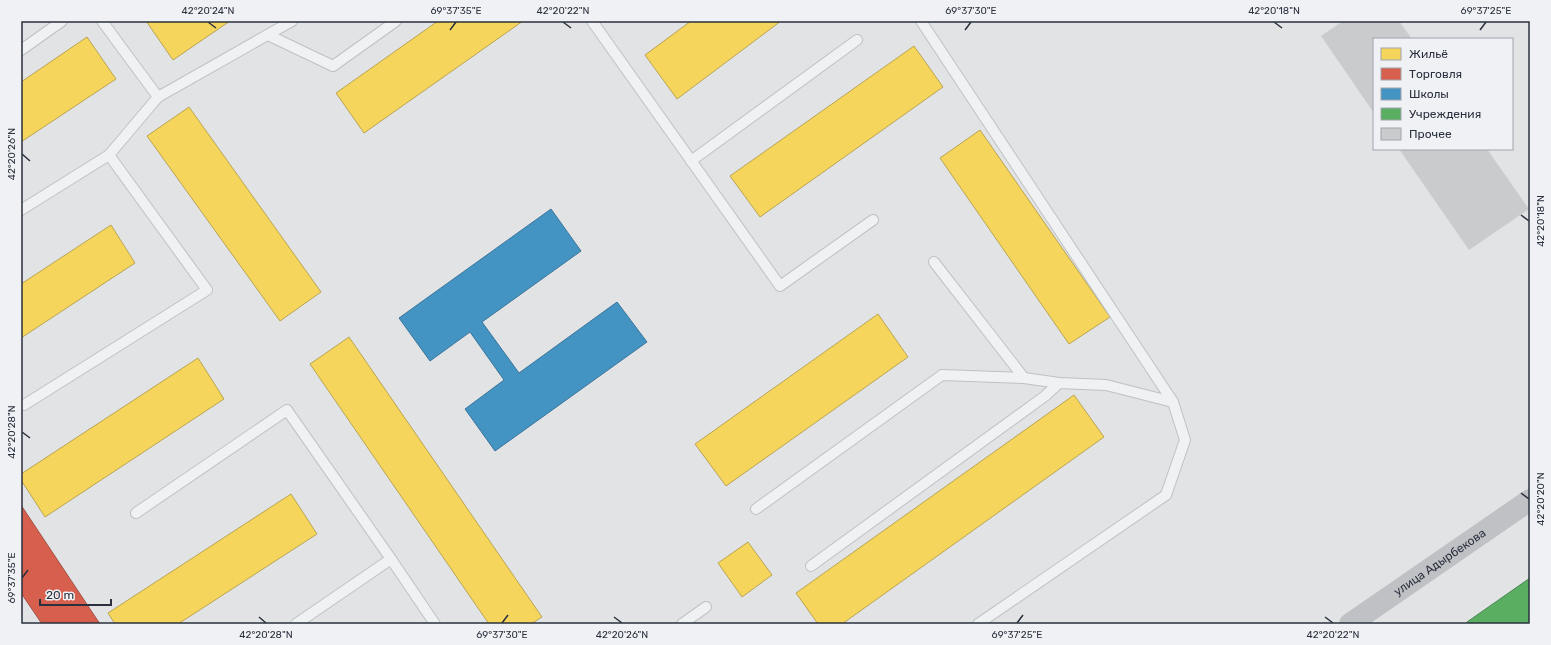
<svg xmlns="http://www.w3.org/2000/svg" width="1551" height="645" viewBox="0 0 1551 645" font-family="Rubik,sans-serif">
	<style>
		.homes { fill: #f6d55c; stroke: #b9a453 }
		.shops { fill: #d6604d; stroke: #a25248 }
		.schools { fill: #4393c3; stroke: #3c759b }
		.public { fill: #5aae61; stroke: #4c8856 }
		.building { fill: #c9cbcd }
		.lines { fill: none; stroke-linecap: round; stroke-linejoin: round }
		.service-casing { stroke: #bfc1c3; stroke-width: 12 }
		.service { stroke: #f0f1f3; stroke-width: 10 }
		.secondary { stroke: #bfc1c5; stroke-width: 22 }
		.ticks { fill: none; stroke: #2a303d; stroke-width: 1.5 }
		.labels { text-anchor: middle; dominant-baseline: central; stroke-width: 4; stroke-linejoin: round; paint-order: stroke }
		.street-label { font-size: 12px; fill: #2a303d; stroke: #eff1f5 }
		.neatline { fill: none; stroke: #2a303d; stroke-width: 1.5 }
		.ticks-label { font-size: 10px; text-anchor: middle; fill: #2a303d }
	</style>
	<rect width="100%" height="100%" fill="#e1e3e5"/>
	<g class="homes">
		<path d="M146,21h84l-57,39z"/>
		<path d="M438,21h85l-159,112 -28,-40z"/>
		<path d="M691,21h90l-104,78 -32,-44z"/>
		<path d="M87,37l29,42 -95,63v-60z"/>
		<path d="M914,46l29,41 -183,130 -30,-41z"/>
		<path d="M189,107l132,185 -41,29 -133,-185z"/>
		<path d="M980,130l130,187 -41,27 -129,-186z"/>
		<path d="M111,225l24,38 -114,75v-54z"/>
		<path d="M878,314l30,43 -182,129 -31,-42z"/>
		<path d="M349,337l193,280 -11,7h-42l-179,-260z"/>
		<path d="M198,358l26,41 -179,118 -24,-37v-6z"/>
		<path d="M1074,395l30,42 -262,187h-24l-22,-31z"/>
		<path d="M291,494l26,40 -139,90h-63l-7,-11z"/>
		<path d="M748,542l24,33 -30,22 -24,-34z"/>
	</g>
	<path class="shops" d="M21,505l79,119h-58l-21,-31z"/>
	<path class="schools" d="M551,209l30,42 -99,71 37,51 98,-71 30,40 -152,109 -30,-42 39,-29 -34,-48 -40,29 -31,-43z"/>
	<path class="public" d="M1530,578v46h-62l-1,-2z"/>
	<g class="building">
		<path d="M1343,21h56l13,18h-38v74l-53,-77z"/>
		<path d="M1399,149h88l42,60 -60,41z"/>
	</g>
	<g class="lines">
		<g class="service-casing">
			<g id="service">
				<path d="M592,21l188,265 93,-66"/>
				<path d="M921,21l252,381"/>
				<path d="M268,35l65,31 63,-45"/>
				<path d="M21,50l41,-29"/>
				<path d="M158,97l134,-76"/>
				<path d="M691,161l166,-121"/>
				<path d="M21,210l88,-55 49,-58 -56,-76"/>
				<path d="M934,262l90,116"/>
				<path d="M24,405l183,-115 -98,-135"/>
				<path d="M756,509l186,-134 82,3 35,5 47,2 67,17 12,38 -19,55 -188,129"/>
				<path d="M136,513l151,-103 104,149"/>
				<path d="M811,566l234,-170 14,-13"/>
				<path d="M296,624l95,-65 44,65"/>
				<path d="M682,624l24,-17"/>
			</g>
		</g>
		<use href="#service" class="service"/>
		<path class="secondary" id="s1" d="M1350,624l180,-124"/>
	</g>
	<path class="ticks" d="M208,22l8,6M563,22l8,6M1274,22l8,6M450,30l6,-8M965,30l6,-8M1480,30l6,-8M22,154l8,7M1521,215l8,6M22,432l8,6M1521,493l8,6M22,578l6,-8M259,617l7,6M614,617l8,6M1325,617l8,6M502,623l6,-8M1017,623l6,-8"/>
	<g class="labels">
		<g class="street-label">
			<text stroke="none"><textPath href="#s1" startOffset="109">улица Адырбекова</textPath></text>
		</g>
	</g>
	<rect width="1551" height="645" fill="none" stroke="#eff1f5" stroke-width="44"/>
	<rect x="1373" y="38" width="140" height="112" fill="#eff1f5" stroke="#a0a4ab"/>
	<rect x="1381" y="48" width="20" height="12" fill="#f6d55c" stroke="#a0a4ab"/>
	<text x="1409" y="58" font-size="12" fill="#2a303d">Жильё</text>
	<rect x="1381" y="68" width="20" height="12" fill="#d6604d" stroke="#a0a4ab"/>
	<text x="1409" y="78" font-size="12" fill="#2a303d">Торговля</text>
	<rect x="1381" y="88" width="20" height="12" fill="#4393c3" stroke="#a0a4ab"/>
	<text x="1409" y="98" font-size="12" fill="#2a303d">Школы</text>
	<rect x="1381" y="108" width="20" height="12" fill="#5aae61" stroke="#a0a4ab"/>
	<text x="1409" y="118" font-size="12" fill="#2a303d">Учреждения</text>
	<rect x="1381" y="128" width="20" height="12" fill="#c9cbcd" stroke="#a0a4ab"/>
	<text x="1409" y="138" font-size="12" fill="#2a303d">Прочее</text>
	<path d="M40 599v6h71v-6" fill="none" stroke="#2a303d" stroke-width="2"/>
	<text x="46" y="599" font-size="12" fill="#2a303d" stroke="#eff1f5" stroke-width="3" paint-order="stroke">20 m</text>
	<rect x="22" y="22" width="1507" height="601" class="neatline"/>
	<g class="ticks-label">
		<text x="208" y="14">42°20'24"N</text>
		<text x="456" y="14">69°37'35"E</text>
		<text x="563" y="14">42°20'22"N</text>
		<text x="971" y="14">69°37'30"E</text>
		<text x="1274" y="14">42°20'18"N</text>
		<text x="1486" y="14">69°37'25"E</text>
		<text transform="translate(11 154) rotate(-90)" y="4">42°20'26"N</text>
		<text transform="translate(1540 221) rotate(-90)" y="4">42°20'18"N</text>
		<text transform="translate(11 432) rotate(-90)" y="4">42°20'28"N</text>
		<text transform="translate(1540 499) rotate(-90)" y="4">42°20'20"N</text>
		<text transform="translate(11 578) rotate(-90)" y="4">69°37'35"E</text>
		<text x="266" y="638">42°20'28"N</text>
		<text x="502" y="638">69°37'30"E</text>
		<text x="622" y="638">42°20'26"N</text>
		<text x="1017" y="638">69°37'25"E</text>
		<text x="1333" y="638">42°20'22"N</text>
	</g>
</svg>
